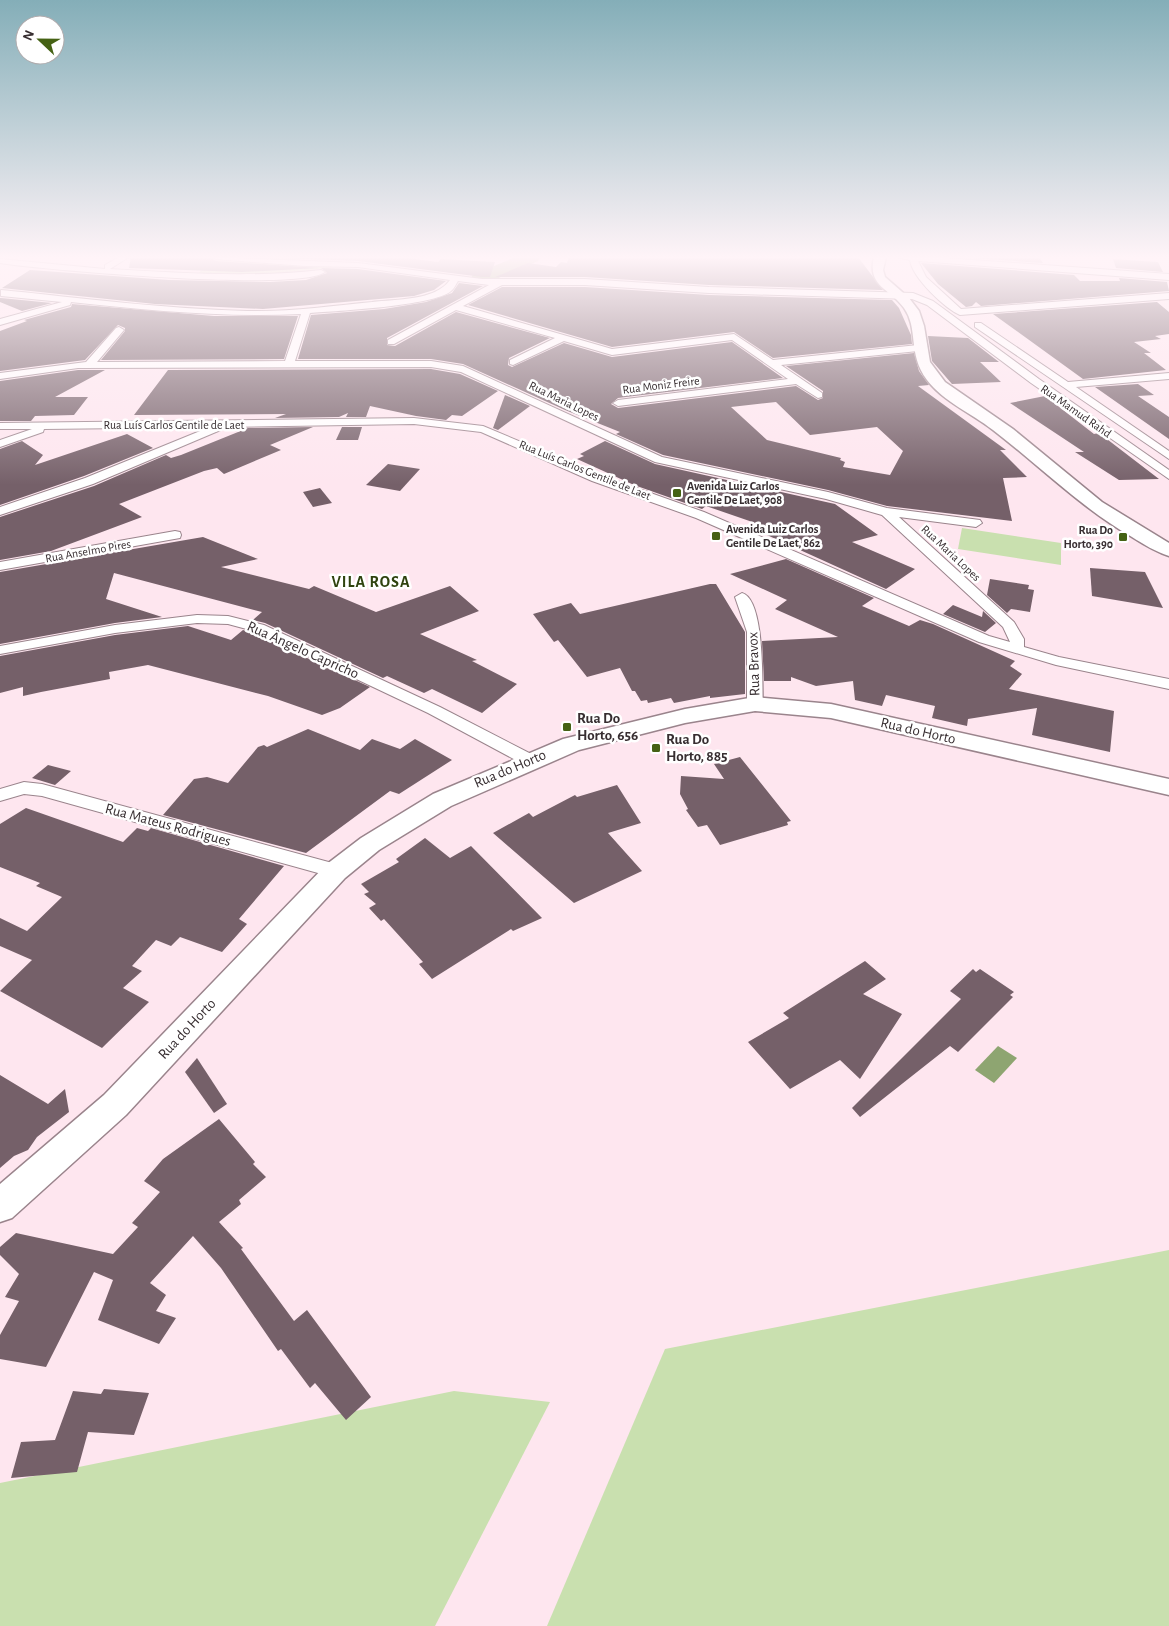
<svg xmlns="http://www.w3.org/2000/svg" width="1169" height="1626" viewBox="0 0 1169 1626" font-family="'Alegreya Sans',sans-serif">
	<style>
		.green { fill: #c9e0af }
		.water { fill: #8ea571 }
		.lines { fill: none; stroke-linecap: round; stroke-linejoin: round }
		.river { fill: #8ea571; fill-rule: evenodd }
		.building { fill: #756069; fill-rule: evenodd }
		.street-casing { stroke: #9a848c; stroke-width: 2 }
		.secondary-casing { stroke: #9a848c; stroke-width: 3 }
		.street { fill: #fff; fill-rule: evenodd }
		.secondary { fill: #fff; fill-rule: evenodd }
		.poi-dot { fill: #456214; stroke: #fff; stroke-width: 2 }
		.labels { text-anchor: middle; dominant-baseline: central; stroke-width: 5; stroke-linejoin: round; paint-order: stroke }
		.far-street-label { font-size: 12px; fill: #372e31; stroke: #fff }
		.far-poi-label { font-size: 12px; font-weight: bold; fill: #372e31; stroke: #fff; text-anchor: start }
		.street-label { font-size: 15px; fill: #372e31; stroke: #fff }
		.poi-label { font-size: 15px; font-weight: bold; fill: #372e31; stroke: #fff; text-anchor: start }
		.far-district-label { font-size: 16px; font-weight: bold; letter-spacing: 1px; fill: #2f430f; stroke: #fff }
	</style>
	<rect width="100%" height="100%" fill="#fee6ef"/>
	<g class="green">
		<path d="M219,259l82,7 38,1 -73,7 -67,-1 4,-5z"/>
		<path d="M962,528l99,15v22l-103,-16z"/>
		<path d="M1169,1250v376h-622l118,-277z"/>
		<path d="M454,1391l96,11 -115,224h-435v-143z"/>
	</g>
	<path class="water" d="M998,1046l19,12 -23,25 -19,-13z"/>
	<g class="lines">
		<path class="river" d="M515,257h25l-2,4 -51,22h-14l-3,-4 3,-4z"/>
	</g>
	<g class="building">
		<path d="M131,257h79l6,4 104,7 -78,4 -113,-4z"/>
		<path d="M255,257h145l38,5 3,-3 54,3 -5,15h-8l-124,-16z"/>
		<path d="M569,257h289l25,33 -174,-5 -124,-8h-90l33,-14 28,4 5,-5 6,1z"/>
		<path d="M956,257h83l4,6z"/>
		<path d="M1113,259l45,3 5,10 -47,-4z"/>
		<path d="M921,263l153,12 6,6h40l-1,-3 48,4 2,9 -188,15 -5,-4 -4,4 -6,1 -28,-23z"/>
		<path d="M321,268l37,1 88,12 -12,9 -20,6 -151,13 -108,-5 -153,-16 28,-18 139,10 101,2 36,-2 21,-7z"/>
		<path d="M459,283l24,3 -96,52v7l8,1 61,-34 94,26 -41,20 -1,7 4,2 52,-24 48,14 120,-15 51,36 -165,20 -7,6 7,4 178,-22 22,14 5,-2v-7l-37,-25 128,-13 5,18 10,14 -11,1 88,64h-6l27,27 -24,1 9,43 -125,-15 -59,-16 -165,-35 -47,-21 4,-2 -55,-22 -102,-46 -32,-5h-133l13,-44 73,-6 42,-7 26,-9zM776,402l34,33 67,-8 26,24 -13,24 -47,-8 2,-5 -5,-2 1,-2 -74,-18 -36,-33z"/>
		<path d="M502,287h83l124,8 183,5 7,8 12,27 1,9 -139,14 -39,-26 -122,15 -144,-42z"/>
		<path d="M0,298h1l51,5 -30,8 -22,-9z"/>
		<path d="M1157,302l12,10v22l-14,2 6,3 -27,3 17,11h-7l22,17 -83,9 -90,-65z"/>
		<path d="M72,304l142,12h84l-14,43 -183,1 24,-29v-3l-7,-3 -33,35 -85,11v-40l27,-10 -3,-1 47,-13z"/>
		<path d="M928,336l40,2 31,24h-19l21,20 -49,2 -20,-23z"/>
		<path d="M431,369l29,5 38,17 -36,25 -10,-1 -6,5 -30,-4 -46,-10 -4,11h-20l2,-4 -9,4 -64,1 11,-4 -152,1 34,-45z"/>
		<path d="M78,370h27l-50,27h33l-14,18 -39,1 -4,5h-31v-40z"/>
		<path d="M1138,384l16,11 -16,1 31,21v22l-74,-52z"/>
		<path d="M505,395l25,11 -32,24 -5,-2z"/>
		<path d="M1045,396l49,38 5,-1 60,46 -40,1 -44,-28h9l-74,-49z"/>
		<path d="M313,427l-43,18 11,5 -57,24 -7,-6 -13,3 -85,33 23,13 -91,34 -51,9v-43l94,-31 72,-31 5,3 10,-3 67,-27z"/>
		<path d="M342,427h20l-4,13h-22z"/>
		<path d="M127,434l26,14 -69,28 -84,29v-56l22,-8 21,14 -8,10z"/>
		<path d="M605,441l50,23 180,40 43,31 -26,7 63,27 -29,20 -128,-58 6,-5 -58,-20 -4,3 -68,-24 -57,-26 7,-3 -4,-2z"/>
		<path d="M388,464l32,5 -20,22 -34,-6z"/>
		<path d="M320,488l12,15 -19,4 -10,-15z"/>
		<path d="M203,537l55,22 -37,8 88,22 5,-3 62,26 74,-26 29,25 -59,23 57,26 -5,1 45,23 -35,29 -50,-24 -8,4 -37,-17 -4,2 -118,-55 -12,-3 9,-8 -148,-39 -8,26 56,18 -47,6 -115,21v-72z"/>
		<path d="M786,559l88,39 -12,8 47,20 11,-6 13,4 82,37 -5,5 12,8 -13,15 105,22 -4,41 -78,-17 5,-27 -69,11 -1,7 -35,-8 3,-12 -49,-11 -4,11 -27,-6 -2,-19 -37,5 -25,-9v4h-27l-2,-40 76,-4 -63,-28 12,-9 -57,-26z"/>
		<path d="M1090,568l55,4 18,36 -71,-12z"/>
		<path d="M990,579l39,6 -1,4 6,1 -4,22 -19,-3 -4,4 -20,-18z"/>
		<path d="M710,584h6l29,48v62l-35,4v-2l-36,7 -3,-5 -23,5 -1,-3 -6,1 -6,-10h-3l-12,-23 -33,9 -29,-37 -4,2 -21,-28 38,-11 9,11z"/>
		<path d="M953,605l29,12 1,-6 13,12 -11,9 -42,-18z"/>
		<path d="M188,626l43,14 12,-10 10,3 117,54 -30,21 -18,7 -54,-19 -120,-31 -39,7 1,7 -69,13 -18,4v-9l-23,6v-37l115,-21z"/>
		<path d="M308,729l52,21 12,-11 28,10 15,-10 37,21 -53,34 -9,-3 -84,62 -143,-38 31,-36 13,-2 21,6 30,-36 6,-2 3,2z"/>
		<path d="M740,757l51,64 -4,1 1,3 -68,20 -13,-20 -9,2 -12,-17 2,-1 -8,-15 1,-18 43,3 -10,-15z"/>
		<path d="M48,765l23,6 -16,14 -23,-7z"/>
		<path d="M617,785l24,38 -33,10 34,38 -68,32 -81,-70 36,-20 4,4 42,-22 2,2z"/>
		<path d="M26,808l97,34 14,-14 11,3 3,-3 133,38 -45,53 8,5 -25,28 -42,-15 -9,9 -15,-6 -24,26 10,5 -19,17 26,14 -47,46 -102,-57 32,-31 -32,-14v-28l27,13 35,-34 -26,-11 4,-3 -40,-16v-43z"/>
		<path d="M425,838l25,20 21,-12 71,72 -29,13 -2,-2 -79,50 -13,-15 4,-2 -39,-43 -3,2 -12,-13 7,-4 -12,-10 5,-2 -8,-8 38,-22 -3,-3z"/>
		<path d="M865,961l21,18 -23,15 39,20 -42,65 -20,-19 -50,29 -42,-47 41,-24 -6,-5z"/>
		<path d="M973,969l3,3 4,-3 34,23 -4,3 3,2 -55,55 -8,-6 -90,71 -8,-9 109,-109 -11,-8z"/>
		<path d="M197,1058l30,46 -13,9 -29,-41z"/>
		<path d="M0,1075l48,29 17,-15 4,23 -32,25 -9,13 -14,6 -14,12z"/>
		<path d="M219,1119l36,43 -2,2 13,13 -27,23 2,4 -22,18 24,26 -2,1 53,72 13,-11 64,87 -25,23 -31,-37 -5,5 -29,-39 -3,2 -57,-83 -28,-32 -43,47 16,12 -10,16 20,7 -17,26 -61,-24 15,-40 -19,-8 -48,95 -46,-8v-24l19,-34 -14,-4 14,-23 -19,-19v-8l16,-14 97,21 25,-27 -6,-4 28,-31 -16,-11 19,-22z"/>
		<path d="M104,1389l45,4 -15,42 -46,-3 -11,40 -66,6 10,-36 34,-2 18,-49 28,3z"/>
	</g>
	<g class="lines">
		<g class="street-casing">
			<g id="street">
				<path d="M119,257h10l-19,12c71,4 141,9 211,1l4,2c-26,20 -281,-2 -325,-9v-4l105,10v-4z"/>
				<path d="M212,257l146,6 124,16h103l124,8 204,6 20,8 106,78 130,91v9l-138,-96 -104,-78 -15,-6 -203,-6 -124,-8h-83l-39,21 149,43 122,-15 39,26 145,-15 5,3 -5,3 -137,14 41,28v4l-4,1 -22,-14 -178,22 -5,-3 5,-3 170,-21 -56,-39 -120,15 -48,-14 -51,24 -3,-1v-4l45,-22 -99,-28 -62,34h-6v-4l101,-55 -31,-4c-2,3 -4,8 -7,10 -17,15 -115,20 -141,22l-15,48h136l32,5 199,91 166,35 59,16 93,12 2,3 -6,4 -77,-10 115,105 10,17v8l35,10 110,22v10l-113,-24 -77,-23 -283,-124 -104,-37 -111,-49 -67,-8 -190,3 -1,2 -130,55 -93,31v-8l85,-29 125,-51 -166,2 -1,3 -43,15v-7l32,-11h-32v-6l414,-5 69,8 117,49 104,37 285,124 21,6 -7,-15 -121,-112 -56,-16 -171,-37 -194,-90 -30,-5 -353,1 -78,11v-6l86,-11 30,-34 3,-1 5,3 -27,32 188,-1 16,-47c-78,4 -153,-4 -230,-12l-1,3 -70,20v-6l62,-17 -61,-6v-6c82,8 164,19 246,21 42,1 84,-5 125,-9 24,-3 63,-1 78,-22l-92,-13 -53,-1 -89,-7z"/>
				<path d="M896,257h35l238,17v6l-251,-19 8,16 35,32 208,-16v6l-209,16c-14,-6 -48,-37 -50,-55z"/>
				<path d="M975,323h6l87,59 101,-9v6l-93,8 93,64v8l-194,-132z"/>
				<path d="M175,531l5,1 1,3 -1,3 -180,32v-8z"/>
				<path d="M742,593c23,6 20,91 21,111l-8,5 -8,-5v-72l-12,-35z"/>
				<path d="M197,615l31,1 36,9 176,82 95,49 2,4 -2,4h-12l-95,-51 -154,-73 -20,-9 -26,-7 -31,-1 -82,10 -115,21v-8l115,-21z"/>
				<path d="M24,782l18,2 294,80 7,2 2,5 -2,5 -7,2 -294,-82 -18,-2 -24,7v-12z"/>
			</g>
		</g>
		<g class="secondary-casing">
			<g id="secondary">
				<path d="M874,257h12l-3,13 2,7 24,21 10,13 5,15 6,36 15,20 68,47 89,73 67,41v13c-13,-4 -26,-12 -37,-19 -52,-30 -92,-71 -139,-107 -22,-17 -49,-28 -66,-50 -20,-27 -8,-51 -23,-72 -14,-20 -37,-21 -30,-51z"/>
				<path d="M755,697l76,7 338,75v16l-338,-77 -76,-7 -70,12 -106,27 -128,56 -72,44 -34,28 -219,237 -114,103 -12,4v-38l104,-89 223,-231 34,-26 72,-44 130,-55 122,-30z"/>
			</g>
		</g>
		<use href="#street" class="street"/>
		<use href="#secondary" class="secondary"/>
	</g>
	<linearGradient id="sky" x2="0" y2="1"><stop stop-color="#84aeb8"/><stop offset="0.53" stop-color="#fff4f8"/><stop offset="1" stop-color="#fff4f8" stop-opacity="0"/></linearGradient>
	<rect width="1169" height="485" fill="url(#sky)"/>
	<g class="poi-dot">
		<rect x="672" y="488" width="10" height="10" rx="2.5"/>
		<rect x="711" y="531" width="10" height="10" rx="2.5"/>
		<rect x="1118" y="532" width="10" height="10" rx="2.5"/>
		<rect x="562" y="722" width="10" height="10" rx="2.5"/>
		<rect x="651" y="743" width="10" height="10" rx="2.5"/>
	</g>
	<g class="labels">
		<g class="far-street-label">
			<text transform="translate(661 385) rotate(-7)">Rua Moniz Freire</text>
			<text transform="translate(564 401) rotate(26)">Rua Maria Lopes</text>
			<text transform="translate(1076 411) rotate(35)">Rua Mamud Rahd</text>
			<text x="174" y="425">Rua Luís Carlos Gentile de Laet</text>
			<text transform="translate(585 470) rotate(22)">Rua Luís Carlos Gentile de Laet</text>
			<text transform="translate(88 551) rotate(-10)">Rua Anselmo Pires</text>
			<text transform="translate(951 553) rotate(43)">Rua Maria Lopes</text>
		</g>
		<g class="far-poi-label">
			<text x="687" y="486">Avenida Luiz Carlos<tspan x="687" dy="14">Gentile De Laet, 908</tspan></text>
			<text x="726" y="529">Avenida Luiz Carlos<tspan x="726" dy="14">Gentile De Laet, 862</tspan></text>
			<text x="1113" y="530" text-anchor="end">Rua Do<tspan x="1113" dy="14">Horto, 390</tspan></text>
		</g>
		<g class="street-label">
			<text transform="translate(303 650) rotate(24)">Rua Ângelo Capricho</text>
			<text transform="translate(754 664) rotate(-92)">Rua Bravox</text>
			<text transform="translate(918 731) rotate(13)">Rua do Horto</text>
			<text transform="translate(510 769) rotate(-23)">Rua do Horto</text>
			<text transform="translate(168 825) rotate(15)">Rua Mateus Rodrigues</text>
			<text transform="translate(187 1029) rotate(-47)">Rua do Horto</text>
		</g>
		<g class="poi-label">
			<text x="577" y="718">Rua Do<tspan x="577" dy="17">Horto, 656</tspan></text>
			<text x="666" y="739">Rua Do<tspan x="666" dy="17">Horto, 885</tspan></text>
		</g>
		<g class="far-district-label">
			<text x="371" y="582">VILA ROSA</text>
		</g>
	</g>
	<g transform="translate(40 40) rotate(292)"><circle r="24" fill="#ffffff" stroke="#afabad"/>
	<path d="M0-4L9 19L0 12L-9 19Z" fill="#456214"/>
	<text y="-8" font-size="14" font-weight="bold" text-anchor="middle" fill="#372e31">N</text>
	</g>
</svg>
